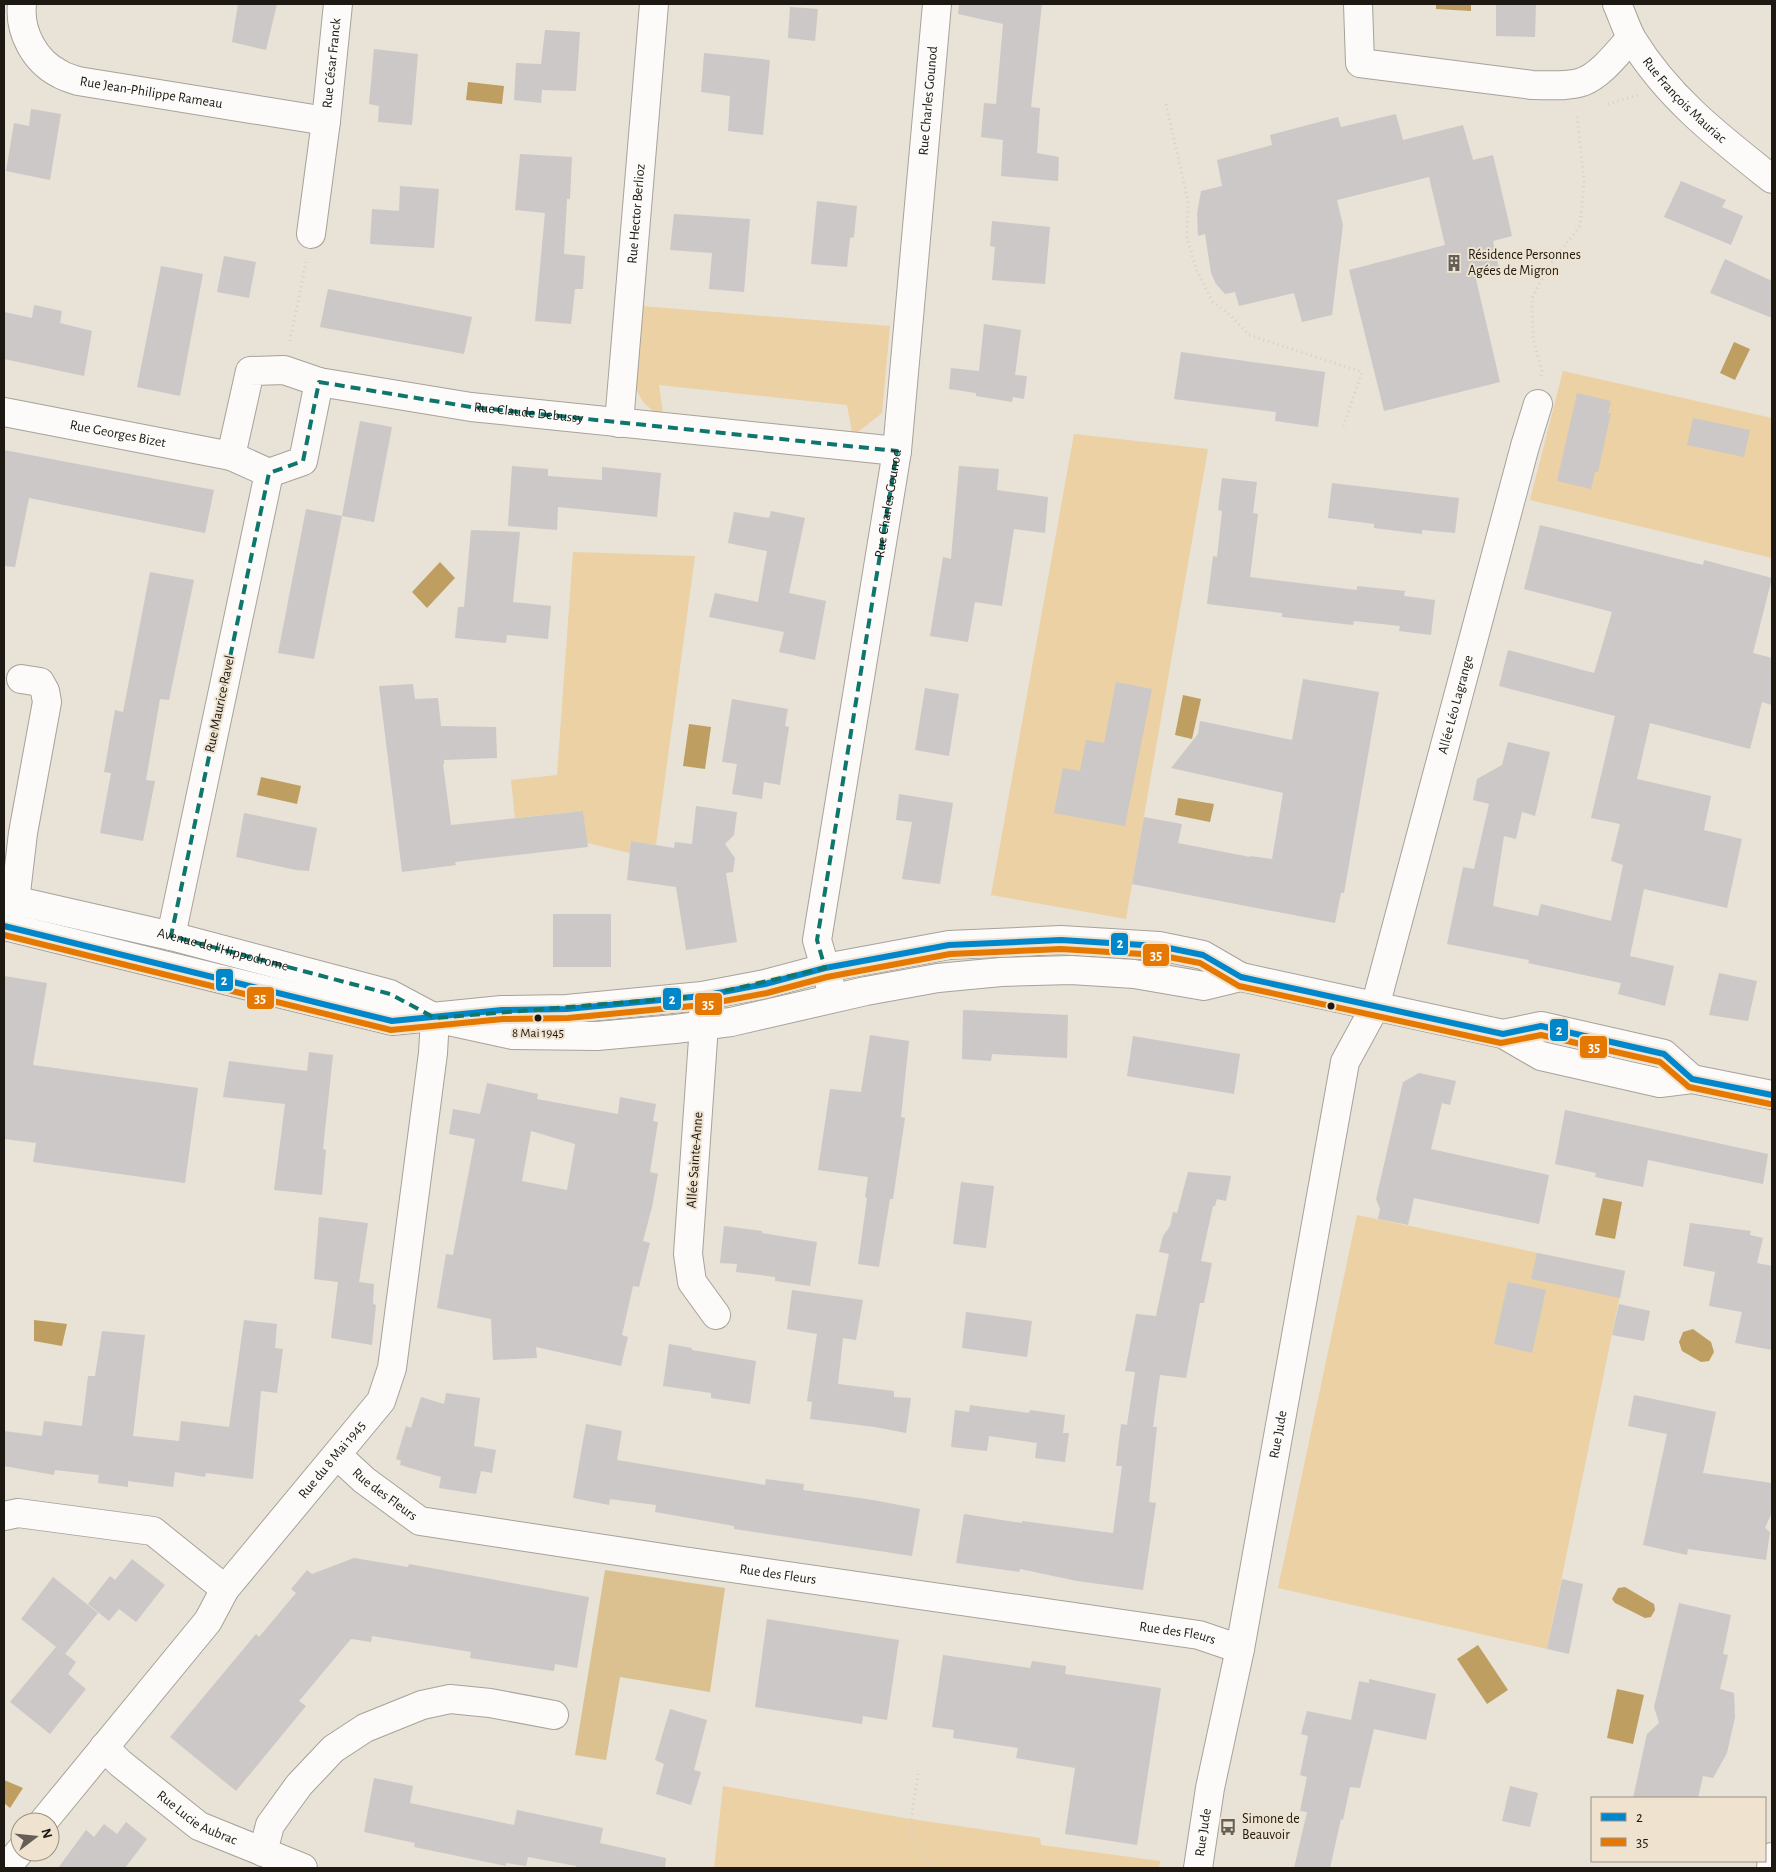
<svg xmlns="http://www.w3.org/2000/svg" width="1776" height="1872" viewBox="0 0 1776 1872" font-family="'Alegreya Sans',sans-serif">
	<style>
		.green { fill: #ebd1a4 }
		.forest { fill: #dcc190 }
		.water { fill: #bf9f61 }
		.building { fill: #cbc8c7; fill-rule: evenodd }
		.lines { fill: none; stroke-linecap: round; stroke-linejoin: round }
		.minor-casing { stroke: #a7a29a; stroke-width: 30 }
		.path { stroke: #d2d0ce; stroke-width: 3; stroke-dasharray: 1 4; stroke-linecap: butt }
		.minor { stroke: #fcfbf9; stroke-width: 28 }
		.bus-1-casing { stroke: #efe3d0; stroke-width: 10 }
		.bus-2-casing { stroke: #efe3d0; stroke-width: 10 }
		.bus-1 { stroke: #0086cb; stroke-width: 6 }
		.bus-2 { stroke: #e47801; stroke-width: 6 }
		.marked { fill: none; stroke: #0f766e; stroke-width: 4; stroke-dasharray: 10 6; stroke-linejoin: round }
		.bus-dot { fill: #1d1912; stroke: #efe3d0; stroke-width: 2 }
		.labels { text-anchor: middle; dominant-baseline: central; stroke-width: 4; stroke-linejoin: round; paint-order: stroke }
		.bus-label { font-size: 13px; fill: #1d1912; stroke: #efe3d0 }
		.street-label { font-size: 14px; fill: #1d1912; stroke: #efe3d0 }
		.poi-label { font-size: 14px; fill: #1d1912; stroke: #efe3d0; text-anchor: start }
		.line-badge { stroke: #efe3d0; stroke-width: 2 }
		.badge-label { font-size: 14px; text-anchor: middle; font-weight: bold; fill: #fff }
	</style>
	<rect width="100%" height="100%" fill="#e8e2d7"/>
	<g class="green">
		<path d="M641,306l249,20 -8,87 -24,19h-6l-5,-27 -188,-20 4,28 -10,-2 -10,-9 -9,-17z"/>
		<path d="M1563,371l209,47v140l-242,-58z"/>
		<path d="M1074,434l134,15 -82,470 -135,-24z"/>
		<path d="M573,552l122,4 -39,289 -25,-4 -1,12 -43,-10 -4,-32 -68,7 -4,-38 46,-5z"/>
		<path d="M1357,1215l268,56 -78,378 -269,-61z"/>
		<path d="M723,1786l181,32 136,20 1,7 119,16 -1,7h-445z"/>
	</g>
	<path class="forest" d="M605,1570l120,18 -15,104 -90,-15 -14,83 -31,-5z"/>
	<g class="water">
		<path d="M1436,4h35v7l-35,-2z"/>
		<path d="M468,82l36,4 -2,18 -36,-4z"/>
		<path d="M1734,342l16,7 -15,31 -15,-7z"/>
		<path d="M440,562l15,16 -28,30 -15,-16z"/>
		<path d="M1183,695l18,4 -9,40 -17,-4z"/>
		<path d="M689,724l22,3 -6,42 -22,-3z"/>
		<path d="M261,777l40,9 -4,18 -40,-9z"/>
		<path d="M1178,798l36,6 -4,18 -35,-7z"/>
		<path d="M1603,1198l19,4 -7,37 -20,-4z"/>
		<path d="M34,1320l33,4 -5,22 -28,-5z"/>
		<path d="M1693,1329l18,13 3,10 -5,9 -8,1 -19,-11 -3,-9 4,-10z"/>
		<path d="M1625,1587l29,17 1,6 -4,7 -6,1 -30,-15 -3,-4 6,-11z"/>
		<path d="M1478,1645l30,45 -21,14 -30,-45z"/>
		<path d="M1617,1689l27,6 -11,49 -26,-6z"/>
		<path d="M4,1780l19,8 -13,20 -6,-5z"/>
	</g>
	<g class="building">
		<path d="M238,4h39l-11,46 -34,-8z"/>
		<path d="M959,4h83l-11,103 9,1 -3,45 22,4 -1,24 -57,-5 2,-36 -22,-3 3,-34 12,1 7,-80 -45,-10z"/>
		<path d="M1496,4h40l-1,33 -39,-1z"/>
		<path d="M790,7l28,2 -3,32 -27,-3z"/>
		<path d="M545,30l35,2 -4,59 -34,-1 -1,13 -27,-3 2,-37 25,1z"/>
		<path d="M374,49l44,5 -6,71 -34,-3 1,-16 -10,-2z"/>
		<path d="M704,53l66,7 -7,75 -35,-4 2,-35 -29,-4z"/>
		<path d="M31,109l30,5 -11,66 -44,-9 8,-48 15,3z"/>
		<path d="M1396,114l7,26 60,-15 10,35 20,-5 19,81 -19,5 7,32 -24,6 24,103 -116,29 -35,-141 96,-25 -16,-68 -92,23 6,25 -11,90 -30,7 -8,-29 -55,13 -4,-14 -10,2 -9,-10 -5,-11 -6,-39 -7,2 -1,-22 4,-23 21,-5 -5,-26 55,-15 -2,-10 68,-18 3,10z"/>
		<path d="M520,154l52,3 -2,42h-3l-3,55 21,2 -2,33h-8l-4,35 -36,-3 10,-108 -30,-3z"/>
		<path d="M1681,181l45,19 -4,7 21,9 -12,29 -67,-28z"/>
		<path d="M400,186l39,3 -5,59 -64,-4 2,-35 27,2z"/>
		<path d="M817,201l40,5 -3,31 -4,1 -3,29 -36,-3z"/>
		<path d="M674,214l76,5 -6,73 -35,-3 3,-36 -42,-3z"/>
		<path d="M992,221l58,6 -5,57 -53,-4 3,-33 -5,-1z"/>
		<path d="M224,256l32,6 -7,36 -32,-6z"/>
		<path d="M1725,259l47,22v37l-62,-25z"/>
		<path d="M161,266l42,8 -23,122 -43,-9z"/>
		<path d="M328,289l144,28 -8,37 -144,-27z"/>
		<path d="M34,305l28,6 -2,12 32,8 -8,45 -80,-17v-47l28,6z"/>
		<path d="M984,324l37,6 -6,45 12,1 -3,23 -11,-2 -1,5 -36,-6v-3l-27,-4 2,-21 28,3z"/>
		<path d="M1181,352l144,20 -7,55 -43,-6 1,-9 -102,-13z"/>
		<path d="M1577,393l34,8 -3,12h3l-13,59h-3l-4,17 -34,-8z"/>
		<path d="M1693,418l57,12 -6,27 -57,-12z"/>
		<path d="M360,421l32,6 -18,95 -32,-6z"/>
		<path d="M4,450l210,40 -9,43 -176,-35 -14,69 -11,-1z"/>
		<path d="M512,466l36,3v7l54,4v-13l59,6 -4,44 -99,-10 -1,23 -49,-4z"/>
		<path d="M959,466l40,3 -2,21 51,7 -3,36 -31,-4 -12,77 -27,-4 -7,40 -38,-6 13,-79 8,2z"/>
		<path d="M1222,478l35,4 -4,31 5,1 -8,63 107,13v-4l48,5 -1,5 31,4 -4,35 -32,-4 1,-5 -46,-5 -1,4 -71,-8v-4l-75,-9 6,-48 4,1 5,-46 -4,-1z"/>
		<path d="M1332,483l127,15 -4,35 -33,-3v4l-48,-6v-4l-46,-6z"/>
		<path d="M306,509l36,7 -28,143 -36,-6z"/>
		<path d="M771,511l34,7 -16,75 37,8 -11,59 -36,-8 5,-20 -75,-15 6,-24 43,9 9,-51 -39,-8 6,-31 35,6z"/>
		<path d="M1540,525l163,40 1,-5 68,18 -19,75 19,5v47l-10,-3 -12,47 -100,-26 -13,56 74,17 -7,34 38,9 -15,69 -83,-19 -14,67 44,10 -9,40 -47,-12 3,-11 -93,-20 1,-3 -82,-16 16,-77 11,2 15,-65 -16,-4 4,-21 25,-14 6,-23 42,10 -15,64 -13,-4 -6,27 -12,-3 -11,70 45,10 3,-12 70,17 12,-56 -12,-4 9,-37 -29,-6 24,-102 -116,-30 9,-36 86,23 18,-61 -88,-23z"/>
		<path d="M471,530l49,2 -7,70 38,4 -3,33 -41,-4 -1,8 -51,-5 3,-31h6z"/>
		<path d="M150,572l44,8 -25,120 -9,-1 -14,81 9,1 -12,60 -43,-8 11,-60 -7,-1 11,-62 8,2z"/>
		<path d="M1303,679l76,13 -35,201h-3l-6,30 -203,-39 12,-67 38,7 -4,19 72,14v-1l22,3 11,-66 -112,-25 27,-34 2,-13 92,19z"/>
		<path d="M1116,682l36,7 -27,137 -71,-13 9,-45 17,3 6,-31 18,3z"/>
		<path d="M413,684l2,15 23,-1 3,28 55,1 1,31 -53,2v4h-1l8,61 132,-14 5,36 -133,15 1,3 -54,7 -23,-186z"/>
		<path d="M925,688l34,6 -10,62 -34,-6z"/>
		<path d="M732,699l56,10 -3,17 4,1 -9,58 -16,-3 -2,17 -30,-5 5,-30 -15,-2z"/>
		<path d="M899,794l54,9 -13,81 -38,-5 10,-57 -16,-2z"/>
		<path d="M696,806l41,6 -3,23 -9,9 10,14 -2,14 -7,1 11,69 -51,8 -10,-63 -49,-7 4,-39 43,7 1,-6 17,2z"/>
		<path d="M244,813l73,15 -8,43 -13,-1 -60,-13z"/>
		<rect x="553" y="914" width="58" height="53"/>
		<path d="M1719,973l38,8 -9,40 -39,-6z"/>
		<path d="M4,976l43,7 -14,82 165,23 -13,95 -152,-21 3,-19 -32,-4z"/>
		<path d="M963,1010l105,5 -1,43 -75,-4 -1,7 -29,-2z"/>
		<path d="M870,1035l39,6 -8,76 4,1 -12,81h-3l-11,68 -21,-3 9,-66 -2,-1 3,-20 -50,-7 12,-81 31,3z"/>
		<path d="M1133,1036l107,18 -6,40 -107,-18z"/>
		<path d="M309,1052l24,3 -10,94 3,1 -4,45 -48,-5 11,-86 -62,-7 6,-36 78,10z"/>
		<path d="M1419,1073l37,8 -6,24 -8,-2 -11,46 118,26 -10,49 -125,-26 -6,27 -30,-6 2,-10 -4,-10 27,-117z"/>
		<path d="M487,1083l51,11 -1,5 81,15 2,-17 36,7 -3,17 5,1 -8,50 8,2 -6,33 -9,34 7,2 -11,44 -6,-1 -11,49 6,2 -7,29 -85,-19 1,11 -44,2 -2,-41 -54,-11 9,-54 7,1 22,-116 -26,-5 4,-25 27,5zM531,1131l44,13 -8,46 -45,-9z"/>
		<path d="M1565,1110l203,44 -5,30 -115,-24 -5,27 -48,-10 1,-4 -41,-9z"/>
		<path d="M1188,1172l43,4 -5,25 -9,-2 -2,7h-2l-12,55 11,2 -8,40h-4l-14,75 -26,-3 -7,52h4l-8,75 7,1 -13,87 -66,-9 -57,-12 -1,3 -63,-9 8,-49 58,9v-2l91,12 9,-67h-6l5,-42 6,1 8,-53 -10,-1 11,-57 20,2 13,-62 -10,-2 4,-16 7,-10 3,-14 4,1z"/>
		<path d="M961,1182l33,4 -8,62 -33,-4z"/>
		<path d="M319,1217l49,6 -9,59 15,2 -1,20 3,1 -4,40 -41,-7 7,-56 -24,-3z"/>
		<path d="M1690,1223l61,8 -1,4 13,3 -6,25 15,3v84l-37,-7 7,-31 -33,-6 6,-34 -32,-6z"/>
		<path d="M724,1226l38,5v2l55,9 -7,44 -35,-5v-4l-39,-5 1,-8 -17,-1z"/>
		<path d="M1537,1253l88,18 -5,27 -89,-19z"/>
		<path d="M1508,1282l38,8 -14,63 -38,-9z"/>
		<path d="M792,1290l71,10 -7,40 -13,-2 -5,46 56,7v6l17,1 -5,35 -31,-6 -65,-8 2,-17 -5,-1 10,-67 -30,-5z"/>
		<path d="M1619,1304l31,7 -6,30 -32,-6z"/>
		<path d="M966,1312l66,9 -5,36 -65,-9z"/>
		<path d="M244,1320l33,4 -2,24 8,1 -6,44 -16,-2 -8,88 -47,-6 -1,4 -30,-5 -2,15 -45,-6v6l-30,-4 1,-8 -44,-5 -1,5 -50,-9v-35l38,5 2,-15 38,5 6,-50h7l7,-45 43,4 -12,101 46,5 2,-20 48,6z"/>
		<path d="M669,1344l23,4v2l64,11 -6,43 -39,-6v-5l-48,-7z"/>
		<path d="M446,1393l34,5 -6,48 22,4 -4,23 -11,-2 -5,23 -37,-6 2,-11 -41,-12 1,-4 -5,-2 10,-33 5,2 10,-31 23,7z"/>
		<path d="M1634,1395l82,17 -13,61 69,10v29l-7,16 5,4 -4,28 -78,-11 -1,6 -44,-10 24,-111 -39,-8z"/>
		<path d="M970,1405l59,8 1,-3 35,5 -2,18h6l-4,29 -30,-4 2,-15 -48,-7 -2,15 -36,-4 4,-37 14,2z"/>
		<path d="M586,1424l36,7 -5,29 148,25 1,-6 38,5 -1,6 70,10 47,9 -8,47 -178,-27v-3l-79,-14 1,-7 -46,-6 -1,6 -36,-7z"/>
		<path d="M354,1558l54,9 1,-3 180,33 -12,71 -22,-4 -1,7 -84,-13 1,-6 -99,-16 -1,6 -20,-3 -52,62 7,5 -70,85 -66,-54 86,-103 3,3 37,-44 -5,-4 16,-19 5,4z"/>
		<path d="M132,1559l33,26 -29,37 -17,-13 -10,12 -21,-17 22,-28 5,4z"/>
		<path d="M53,1577l45,36 -33,41 -44,-35z"/>
		<path d="M1562,1579l21,5 -14,70 -22,-5z"/>
		<path d="M1679,1603l52,12 -8,39 5,1 -8,34 14,4 1,24 -8,36 -14,25 -10,-2 -5,22h-65l14,-64 12,-11 -5,-16z"/>
		<path d="M767,1619l132,21 -12,80 -24,-4 -1,8 -107,-17z"/>
		<path d="M56,1647l20,15 -8,12 18,15 -36,45 -40,-32z"/>
		<path d="M943,1655l87,13 2,-7 34,5 -1,8 96,14 -24,157 -72,-11 10,-66 -59,-10 2,-10 -65,-10 1,-8 -22,-3z"/>
		<path d="M1369,1679l67,15 -10,46 -52,-11 -14,59 -10,-1 -7,33 -2,-1 -11,49h-36l13,-56 -7,-1 7,-34 -7,-2 8,-39 -7,-2 6,-23 44,9 8,-39 10,2z"/>
		<path d="M670,1709l37,11 -13,50 7,2 -10,33 -35,-11 8,-30 -9,-4z"/>
		<path d="M374,1778l39,8 -3,17 104,22 3,-15 86,18 -3,15 66,15 -1,10h-89v-2l-48,-9 -2,9 -20,-3v3l-92,-19 1,-4 -51,-11z"/>
		<path d="M1510,1786l28,7 -8,34 -28,-6z"/>
		<path d="M126,1822l21,17 -22,29h-67l28,-38 8,7 10,-13 13,10z"/>
	</g>
	<g class="lines">
		<g class="minor-casing">
			<g id="minor">
				<path id="s1" d="M22,4c-3,27 12,57 38,70 5,3 12,5 18,7l248,40"/>
				<path d="M1358,4l2,59 172,22c16,0 34,2 50,-3 19,-7 36,-30 49,-44"/>
				<path id="s2" d="M1617,4c5,11 9,24 15,35 36,59 87,98 140,140"/>
				<path id="s3" d="M311,234l15,-113 12,-117"/>
				<path id="s4" d="M4,412l227,44 38,17 -98,463"/>
				<path id="s5" d="M619,423l35,-419"/>
				<path id="s6" d="M231,456l19,-85 34,-1 35,12 152,25 426,44"/>
				<path d="M269,473l34,-12 16,-79"/>
				<path id="s7" d="M4,898l167,38 208,55 11,3 45,24 78,17 84,1 78,-7 56,-7 135,-31 72,-13 63,-6 70,-2 63,4 70,12 37,-9 262,57 38,22 119,27 32,-4 80,16"/>
				<path d="M15,901l8,-68 24,-131 -2,-11 -5,-9 -19,-3"/>
				<path d="M4,926l388,95 110,-11 65,-1 135,-13 63,-12 60,-16 124,-23 112,-5 98,6 44,9 38,22"/>
				<path id="s8" d="M830,985l-13,-45 80,-489 40,-447"/>
				<path d="M703,1007l1,18 -16,229 4,28 24,33"/>
				<path d="M1503,1034l38,-8 123,28 28,25"/>
				<path id="s9" d="M337,1455l27,25 56,41 263,40 516,74 41,14"/>
				<path d="M4,1516l14,-3 135,18 72,58"/>
				<path id="s10" d="M104,1747l16,16 79,63 104,42"/>
				<path id="s11" d="M43,1822l165,-201 17,-32 156,-188 11,-33 41,-315 2,-35"/>
				<path d="M263,1852l7,-27 29,-40 34,-36 32,-21 57,-23 28,-6 40,4 64,12"/>
				<path d="M6,1868l14,-17"/>
				<path id="s12" d="M1198,1868l12,-80 30,-139 105,-587 30,-55 150,-561 13,-42"/>
				<path d="M1771,1868l1,-11"/>
			</g>
		</g>
		<g class="path">
			<path d="M1166,104l22,97 -1,37 10,33 16,31 14,10 22,23 113,37 -19,55"/>
			<path d="M1608,104l30,-9"/>
			<path d="M290,341l16,-79"/>
			<path d="M1541,376l1,-5 -9,-32 -1,-41 17,-32 31,-40 4,-45 -7,-67"/>
			<path d="M918,1774c-2,15 -10,53 -5,66 4,11 13,20 21,28"/>
		</g>
		<use href="#minor" class="minor"/>
		<g class="bus-1-casing">
			<path id="bus-1" d="M4,926l388,95 110,-11 65,-1 135,-13 63,-12 60,-16 124,-23 112,-5 98,6 44,9 38,22 262,57 38,-8 123,28 28,25 80,16"/>
		</g>
		<g class="bus-2-casing">
			<path id="bus-2" d="M4,935l387,95 112,-11 65,-1 135,-13 64,-12 60,-16 123,-23 111,-5 97,6 42,8 39,23 262,57 40,-8 119,27 29,25 81,17"/>
		</g>
		<use href="#bus-1" class="bus-1"/>
		<use href="#bus-2" class="bus-2"/>
	</g>
	<path class="marked" d="M319,382l152,25 426,44 -80,489 8,28 -123,28 -267,22 -45,-24 -219,-58 98,-463 34,-12z"/>
	<defs>
		<g id="building-bare" transform="scale(1.35)"><path d="M-4-6H4V6H1V3H-1V6H-4ZM-2.5-4.3h1.7v1.8h-1.7ZM.8-4.3h1.7v1.8H.8ZM-2.5-1h1.7V.8h-1.7ZM.8-1h1.7V.8H.8Z" fill="#645f57" stroke="#efe3d0" stroke-width="2.5" paint-order="stroke"/></g>
		<g id="bus-bare" transform="scale(1.35)"><path d="M-5-6H5V4H4V6H2V4H-2V6H-4V4H-5ZM-3.5-4V0h7V-4ZM-3.5 1.2v1.5H-2V1.2ZM2 1.2v1.5H3.5V1.2Z" fill="#645f57" stroke="#efe3d0" stroke-width="2.5" paint-order="stroke"/></g>
	</defs>
	<g fill-rule="evenodd">
		<use href="#building-bare" x="1454" y="263"/>
		<use href="#bus-bare" x="1228" y="1827"/>
	</g>
	<g class="bus-dot">
		<circle cx="1331" cy="1006" r="4.5"/>
		<circle cx="538" cy="1018" r="4.5"/>
	</g>
	<g class="labels">
		<g class="bus-label">
			<text x="538" y="1033">8 Mai 1945</text>
		</g>
		<g class="street-label">
			<text stroke="none"><textPath href="#s3" startOffset="172">Rue César Franck</textPath></text>
			<text stroke="none"><textPath href="#s1" startOffset="178">Rue Jean-Philippe Rameau</textPath></text>
			<text stroke="none"><textPath href="#s2" startOffset="119">Rue François Mauriac</textPath></text>
			<text stroke="none"><textPath href="#s8" startOffset="894">Rue Charles Gounod</textPath></text>
			<text stroke="none"><textPath href="#s5" startOffset="210">Rue Hector Berlioz</textPath></text>
			<text stroke="none"><textPath href="#s6" startOffset="370">Rue Claude Debussy</textPath></text>
			<text stroke="none"><textPath href="#s4" startOffset="116">Rue Georges Bizet</textPath></text>
			<text stroke="none"><textPath href="#s8" startOffset="489">Rue Charles Gounod</textPath></text>
			<text transform="translate(220 704) rotate(-78)">Rue Maurice Ravel</text>
			<text stroke="none"><textPath href="#s12" startOffset="1195">Allée Léo Lagrange</textPath></text>
			<text stroke="none"><textPath href="#s7" startOffset="225">Avenue de l'Hippodrome</textPath></text>
			<text transform="translate(695 1160) rotate(-86)">Allée Sainte-Anne</text>
			<text stroke="none"><textPath href="#s12" startOffset="441">Rue Jude</textPath></text>
			<text stroke="none"><textPath href="#s11" startOffset="464">Rue du 8 Mai 1945</textPath></text>
			<text stroke="none"><textPath href="#s9" startOffset="62">Rue des Fleurs</textPath></text>
			<text stroke="none"><textPath href="#s9" startOffset="468">Rue des Fleurs</textPath></text>
			<text stroke="none"><textPath href="#s9" startOffset="872">Rue des Fleurs</textPath></text>
			<text stroke="none"><textPath href="#s10" startOffset="118">Rue Lucie Aubrac</textPath></text>
			<text stroke="none"><textPath href="#s12" startOffset="36">Rue Jude</textPath></text>
		</g>
		<g class="poi-label">
			<text x="1468" y="255">Résidence Personnes<tspan x="1468" dy="16">Agées de Migron</tspan></text>
			<text x="1242" y="1819">Simone de<tspan x="1242" dy="16">Beauvoir</tspan></text>
		</g>
	</g>
	<g class="line-badge">
		<rect x="1110" y="932" width="19" height="24" rx="5" fill="#0086cb"/>
		<rect x="1142" y="943" width="28" height="24" rx="5" fill="#e47801"/>
		<rect x="215" y="968" width="19" height="24" rx="5" fill="#0086cb"/>
		<rect x="246" y="986" width="29" height="24" rx="5" fill="#e47801"/>
		<rect x="662" y="987" width="20" height="24" rx="5" fill="#0086cb"/>
		<rect x="694" y="992" width="29" height="24" rx="5" fill="#e47801"/>
		<rect x="1549" y="1018" width="20" height="24" rx="5" fill="#0086cb"/>
		<rect x="1579" y="1035" width="29" height="24" rx="5" fill="#e47801"/>
	</g>
	<g class="badge-label">
		<text x="1120" y="948">2</text>
		<text x="1156" y="960">35</text>
		<text x="224" y="985">2</text>
		<text x="260" y="1003">35</text>
		<text x="672" y="1004">2</text>
		<text x="708" y="1009">35</text>
		<text x="1559" y="1035">2</text>
		<text x="1594" y="1052">35</text>
	</g>
	<rect width="1776" height="1872" fill="none" stroke="#1d1912" stroke-width="10"/>
	<rect x="1591" y="1797" width="175" height="65" fill="#efe3d0" stroke="#9b9284"/>
	<rect x="1601" y="1813" width="25" height="8" fill="#0086cb" stroke="#9b9284"/>
	<text x="1636" y="1822" font-size="15" fill="#1d1912">2</text>
	<rect x="1601" y="1838" width="25" height="8" fill="#e47801" stroke="#9b9284"/>
	<text x="1636" y="1847" font-size="15" fill="#1d1912">35</text>
	<g transform="translate(35 1837) rotate(74)"><circle r="24" fill="#efe3d0" stroke="#9b9284"/>
	<path d="M0-4L9 19L0 12L-9 19Z" fill="#645f57"/>
	<text y="-8" font-size="14" font-weight="bold" text-anchor="middle" fill="#1d1912">N</text>
	</g>
</svg>
